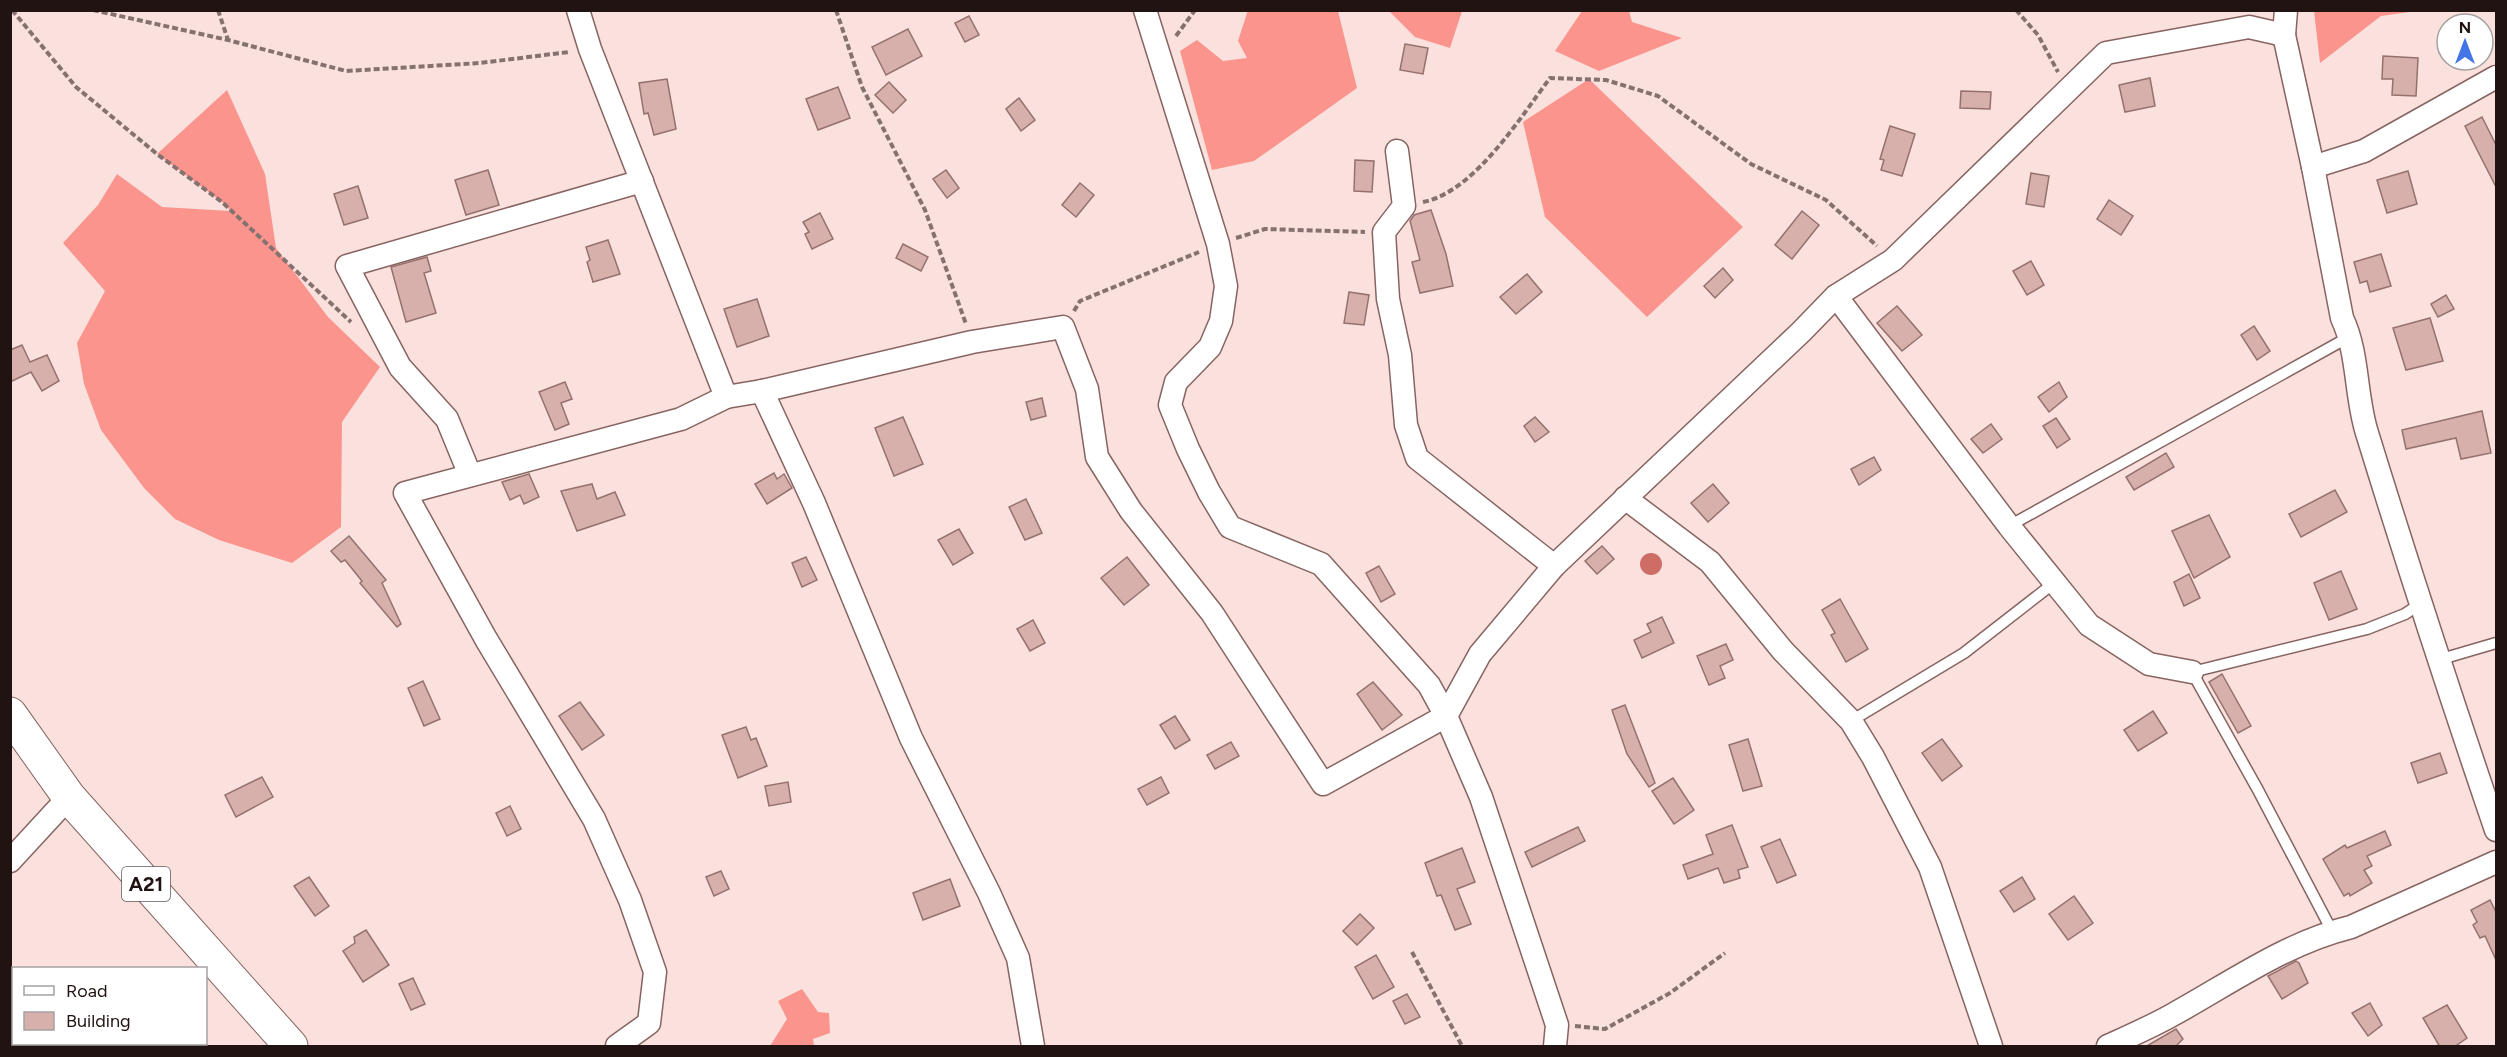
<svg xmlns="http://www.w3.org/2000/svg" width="2507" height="1057" viewBox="0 0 2507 1057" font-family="Figtree,sans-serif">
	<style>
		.forest { fill: #fa948c }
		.water { fill: #ce6d66 }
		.building { fill: #d7b0ac; stroke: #95716e; stroke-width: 1.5 }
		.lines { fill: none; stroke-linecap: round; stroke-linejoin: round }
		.lane-casing { stroke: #876461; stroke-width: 13 }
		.street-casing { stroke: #876461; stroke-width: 25 }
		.primary-casing { stroke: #876461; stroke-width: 35 }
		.path { stroke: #857270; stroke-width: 4; stroke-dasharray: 6 3; stroke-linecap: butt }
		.lane { stroke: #fff; stroke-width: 10 }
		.street { stroke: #fff; stroke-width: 22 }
		.primary { stroke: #fff; stroke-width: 33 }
		.labels { text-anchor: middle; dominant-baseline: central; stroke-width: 4.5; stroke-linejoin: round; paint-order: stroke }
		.shield { fill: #fff; stroke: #635a58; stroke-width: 1.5 }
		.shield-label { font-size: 20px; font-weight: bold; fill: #201311 }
	</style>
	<rect width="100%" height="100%" fill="#fae1de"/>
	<g class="forest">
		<path d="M1248,10l90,1 19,77 -103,73 -42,9 -32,-119 17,-11 26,21 24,-3 -9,-17z"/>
		<path d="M1392,11v-1l70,1 -12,37 -35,-11 -25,-25z"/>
		<path d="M1582,11h47l3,11 50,16 -83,33 -44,-20z"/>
		<path d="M2314,11v-1l103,1 -36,5 -61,47z"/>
		<path d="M1589,79l154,148 -96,90 -102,-100 -22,-95z"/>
		<path d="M227,90l38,84 11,74 52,69 52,50 -38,55 -1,105 -49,36 -73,-23 -44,-21 -31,-31 -43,-58 -17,-46 -7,-41 28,-52 -42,-48 35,-38 19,-31 45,33 69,4 -9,-9 -65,-48z"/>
		<path d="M802,989l16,23 11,1 1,20 -17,6 1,7h-44l17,-27 -9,-18z"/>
	</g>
	<circle class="water" cx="1651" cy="564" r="11"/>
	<g class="building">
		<path d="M969,16l10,19 -14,7 -10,-19z"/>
		<path d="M908,29l14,27 -36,19 -14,-28z"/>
		<path d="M1405,44l23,4 -5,26 -23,-4z"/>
		<path d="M2383,56l35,2 -2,38 -24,-1 1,-16h-11z"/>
		<path d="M2150,78l5,28 -30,6 -6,-27z"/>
		<path d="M667,79l9,50 -22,6 -6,-22 -4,1 -5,-31z"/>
		<path d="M889,82l17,18 -13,13 -18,-18z"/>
		<path d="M838,87l12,31 -32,12 -12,-31z"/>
		<path d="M1961,91l30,1 -1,17 -30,-1z"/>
		<path d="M1019,98l16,22 -14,11 -15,-22z"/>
		<path d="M2482,117l14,28v42l-31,-61z"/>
		<path d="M1890,126l25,8 -13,42 -21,-6 3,-10 -4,-1z"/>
		<path d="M1355,160l19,1 -2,31 -18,-1z"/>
		<path d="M488,170l11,35 -33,10 -11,-35z"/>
		<path d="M946,170l13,18 -12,10 -14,-19z"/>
		<path d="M2408,171l9,33 -30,9 -10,-33z"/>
		<path d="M2031,173l18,3 -5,31 -18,-3z"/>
		<path d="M1080,183l14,12 -18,22 -14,-12z"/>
		<path d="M358,186l10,32 -24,7 -10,-31z"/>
		<path d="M2109,200l24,16 -12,19 -24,-16z"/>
		<path d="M1431,210l15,44 7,32 -33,7 -8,-31 8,-2 -10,-39 4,-6z"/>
		<path d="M1802,211l17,14 -27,34 -17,-14z"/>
		<path d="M820,213l13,26 -21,10 -7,-15 4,-2 -6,-10z"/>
		<path d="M608,240l12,34 -27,8 -6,-20 3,-2 -4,-13z"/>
		<path d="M903,244l25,13 -7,14 -25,-13z"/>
		<path d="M2381,254l10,32 -21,6 -3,-11 -7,2 -6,-21z"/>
		<path d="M427,257l4,14 -7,2 12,40 -30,9 -15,-55z"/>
		<path d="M2031,261l13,24 -17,10 -14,-24z"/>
		<path d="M1723,268l10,12 -18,18 -11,-12z"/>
		<path d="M1527,274l15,18 -26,22 -16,-17z"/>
		<path d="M1349,292l20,3 -5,30 -20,-2z"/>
		<path d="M2446,295l8,14 -16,8 -7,-13z"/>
		<path d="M757,299l12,37 -32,11 -13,-38z"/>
		<path d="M1897,306l25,29 -20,16 -25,-28z"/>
		<path d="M2430,318l13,43 -37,9 -13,-42z"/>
		<path d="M2254,326l16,25 -13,9 -16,-25z"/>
		<path d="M22,345l8,17 17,-7 12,26 -17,10 -11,-19 -21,10v-32z"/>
		<path d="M565,382l7,17 -11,4 8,21 -14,6 -16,-38z"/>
		<path d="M2059,382l8,15 -18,15 -11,-15z"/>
		<path d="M1042,398l4,18 -15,4 -5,-18z"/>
		<path d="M2482,411l9,42 -30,6 -5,-21 -50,11 -4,-19z"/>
		<path d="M903,417l20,47 -29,12 -19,-48z"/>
		<path d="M1535,417l14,15 -14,10 -11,-16z"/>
		<path d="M2056,418l14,21 -13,9 -14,-22z"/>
		<path d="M1991,424l11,15 -19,14 -12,-14z"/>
		<path d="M2166,453l8,14 -40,23 -8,-13z"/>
		<path d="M1874,457l7,13 -22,15 -8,-16z"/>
		<path d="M774,473l3,6 7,-5 8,14 -25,16 -12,-20z"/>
		<path d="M529,474l10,23 -15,7 -4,-9 -10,5 -8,-18z"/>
		<path d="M592,484l5,15 18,-7 10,23 -48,16 -16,-40z"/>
		<path d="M1713,484l16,19 -21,19 -17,-19z"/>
		<path d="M2335,490l12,22 -46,25 -12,-23z"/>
		<path d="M1026,499l16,34 -17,7 -16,-33z"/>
		<path d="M2209,515l21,42 -36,21 -22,-47z"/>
		<path d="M959,529l14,24 -20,12 -15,-25z"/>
		<path d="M349,536l37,44 -4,3 19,41 -4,3 -37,-44 2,-2 -17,-21 -4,2 -10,-11z"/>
		<path d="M1602,546l12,13 -17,15 -12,-13z"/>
		<path d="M806,557l11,23 -15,7 -10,-24z"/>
		<path d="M1127,557l22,28 -25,20 -23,-27z"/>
		<path d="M1379,566l16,28 -14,8 -15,-29z"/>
		<path d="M2341,571l16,38 -28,11 -15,-37z"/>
		<path d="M2189,574l11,24 -16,8 -10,-24z"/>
		<path d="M1840,599l28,50 -22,13 -15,-27 4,-2 -13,-23z"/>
		<path d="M1662,617l12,26 -32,15 -8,-18 17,-8 -4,-8z"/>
		<path d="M1033,620l12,23 -15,8 -13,-22z"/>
		<path d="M1726,644l7,16 -13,6 5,12 -16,7 -12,-29z"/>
		<path d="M2222,674l29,52 -13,7 -29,-51z"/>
		<path d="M423,681l17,38 -16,7 -16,-38z"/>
		<path d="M1373,682l29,33 -20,15 -25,-36z"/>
		<path d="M580,702l24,33 -22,15 -23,-34z"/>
		<path d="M1625,705l30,78 -6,4 -22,-33 -15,-44z"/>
		<path d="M2153,711l14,22 -29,18 -14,-21z"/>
		<path d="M1175,716l15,24 -15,9 -15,-24z"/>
		<path d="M746,727l5,13 5,-2 11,28 -29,12 -16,-43z"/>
		<path d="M1748,739l14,47 -19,5 -14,-46z"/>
		<path d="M1942,739l20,27 -20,15 -20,-28z"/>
		<path d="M1231,742l8,14 -24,13 -8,-14z"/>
		<path d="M2440,753l7,20 -29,10 -7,-20z"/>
		<path d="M262,777l11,20 -37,20 -11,-22z"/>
		<path d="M1161,777l8,16 -22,12 -9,-16z"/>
		<path d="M1673,778l21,32 -20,14 -22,-33z"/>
		<path d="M788,782l3,20 -22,4 -4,-20z"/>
		<path d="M510,806l11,23 -14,7 -11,-23z"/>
		<path d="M1732,825l16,42 -10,3 2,8 -16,5 -6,-15 -30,11 -5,-14 30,-11 -7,-19z"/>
		<path d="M1578,827l7,14 -53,26 -7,-15z"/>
		<path d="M2385,831l6,14 -24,11 5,10 -8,4 8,13 -22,13 -1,-3 -5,3 -21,-37 22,-14 2,3z"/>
		<path d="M1780,839l16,36 -19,8 -16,-36z"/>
		<path d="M1462,848l13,34 -18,7 14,35 -16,6 -14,-35 -4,1 -12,-33z"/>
		<path d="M721,871l8,18 -15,7 -8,-19z"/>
		<path d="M309,877l20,29 -14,10 -21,-30z"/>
		<path d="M2022,877l13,22 -21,13 -14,-21z"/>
		<path d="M950,879l10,27 -37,14 -10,-27z"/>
		<path d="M2074,896l19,27 -25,17 -19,-26z"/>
		<path d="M2490,900l6,12v48l-11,-24 -5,2 -7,-13 4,-3 -6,-12z"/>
		<path d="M1360,914l14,14 -17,17 -14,-14z"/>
		<path d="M366,930l23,35 -26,17 -20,-31 12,-8 -1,-6z"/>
		<path d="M1376,955l18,32 -21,12 -18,-32z"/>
		<path d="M2296,961l3,2 9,20 -26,16 -14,-23z"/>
		<path d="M413,978l12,26 -14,6 -12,-26z"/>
		<path d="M1407,994l13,23 -15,7 -12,-23z"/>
		<path d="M2370,1003l12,22 -14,11 -16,-23z"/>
		<path d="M2447,1005l20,33 -13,9h-14l-17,-29z"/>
		<path d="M2176,1029l7,10 -8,8h-30z"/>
	</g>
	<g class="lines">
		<g class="lane-casing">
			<g id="lane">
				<path d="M2009,526l340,-189"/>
				<path d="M2438,660l58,-17"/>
				<path d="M1851,721l113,-68 90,-70"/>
				<path d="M2332,931l-74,-141 -66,-118 175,-43 38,-15 15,-10"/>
			</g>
		</g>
		<g class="street-casing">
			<g id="street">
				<path d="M578,10l12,39 136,348"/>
				<path d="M2284,35l2,-25"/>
				<path d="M1397,151l7,55 -20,26 4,67 12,56 6,70 11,33 137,108"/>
				<path d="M2313,167l29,151c17,36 13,77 25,115 41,133 84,265 129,397"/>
				<path d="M1836,296l173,230 80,99 60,39 43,8"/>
				<path d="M762,391l52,112 97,235 78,155 29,65 15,88"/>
				<path d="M470,475l-23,-56 -47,-52 -53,-101 295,-85"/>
				<path d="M1625,498l85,64 73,89 68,70 22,36 57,110 61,179"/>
				<path d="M10,861l59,-64"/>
				<path d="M617,1046l32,-23 6,-51 -25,-72 -36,-81 -108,-180 -81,-146 276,-74 45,-22 36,-6 210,-49 91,-15 24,62 10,68 34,54 81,102 111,171 123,-68 -17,-31 -108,-121 -91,-37 -21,-35 -21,-43 -18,-44 6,-23 34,-35 11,-26 5,-35 -8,-42 -73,-234"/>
				<path d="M1555,1046l2,-21 -76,-228 -35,-81 34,-62 74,-88 247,-234 35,-36 57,-36 213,-207 143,-26 35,8 29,132 51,-16 132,-74"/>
				<path d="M2108,1046c22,-10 45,-20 66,-32 58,-32 112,-71 177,-87l145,-65"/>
			</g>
		</g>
		<g class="primary-casing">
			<path id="primary" d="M10,714l59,83 222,249"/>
		</g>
		<g class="path">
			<path d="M12,10l64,77 81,67 65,48 129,120"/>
			<path d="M93,10l135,30 118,31 134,-8 89,-11"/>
			<path d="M218,10l10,30"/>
			<path d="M836,10l26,77 63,123 41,114"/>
			<path d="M2016,10l22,25 20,37"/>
			<path d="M1176,36l19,-26"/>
			<path d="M1423,202c51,-10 97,-84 127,-124l56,2 52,16 93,68 75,36 51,46"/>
			<path d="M1236,238l29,-9 100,3"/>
			<path d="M1074,311l6,-10 119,-49"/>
			<path d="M1412,952l50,94"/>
			<path d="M1575,1026l30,3 65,-36 55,-40"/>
		</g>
		<use href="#lane" class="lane"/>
		<use href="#street" class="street"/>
		<use href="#primary" class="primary"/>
	</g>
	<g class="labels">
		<rect class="shield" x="122" y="867" width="48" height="34" rx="4.5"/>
		<g class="shield-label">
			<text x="146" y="884">A21</text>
		</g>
	</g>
	<rect width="2507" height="1057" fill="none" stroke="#201311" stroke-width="24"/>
	<rect x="12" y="967" width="195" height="78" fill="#ffffff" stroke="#a6a1a0" stroke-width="1.5"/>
	<rect x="24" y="986" width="30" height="9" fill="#ffffff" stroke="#a6a1a0" stroke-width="1.5"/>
	<text x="66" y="997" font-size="18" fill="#201311">Road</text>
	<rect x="24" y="1012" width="30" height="18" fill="#d7b0ac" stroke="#a6a1a0" stroke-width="1.5"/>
	<text x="66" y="1027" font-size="18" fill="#201311">Building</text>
	<g transform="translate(2465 42)"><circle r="28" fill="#ffffff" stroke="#a6a1a0" stroke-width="1.5"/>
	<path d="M0-4.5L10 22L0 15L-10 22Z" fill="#4275e6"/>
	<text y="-9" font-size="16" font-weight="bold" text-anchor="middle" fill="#201311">N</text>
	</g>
</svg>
